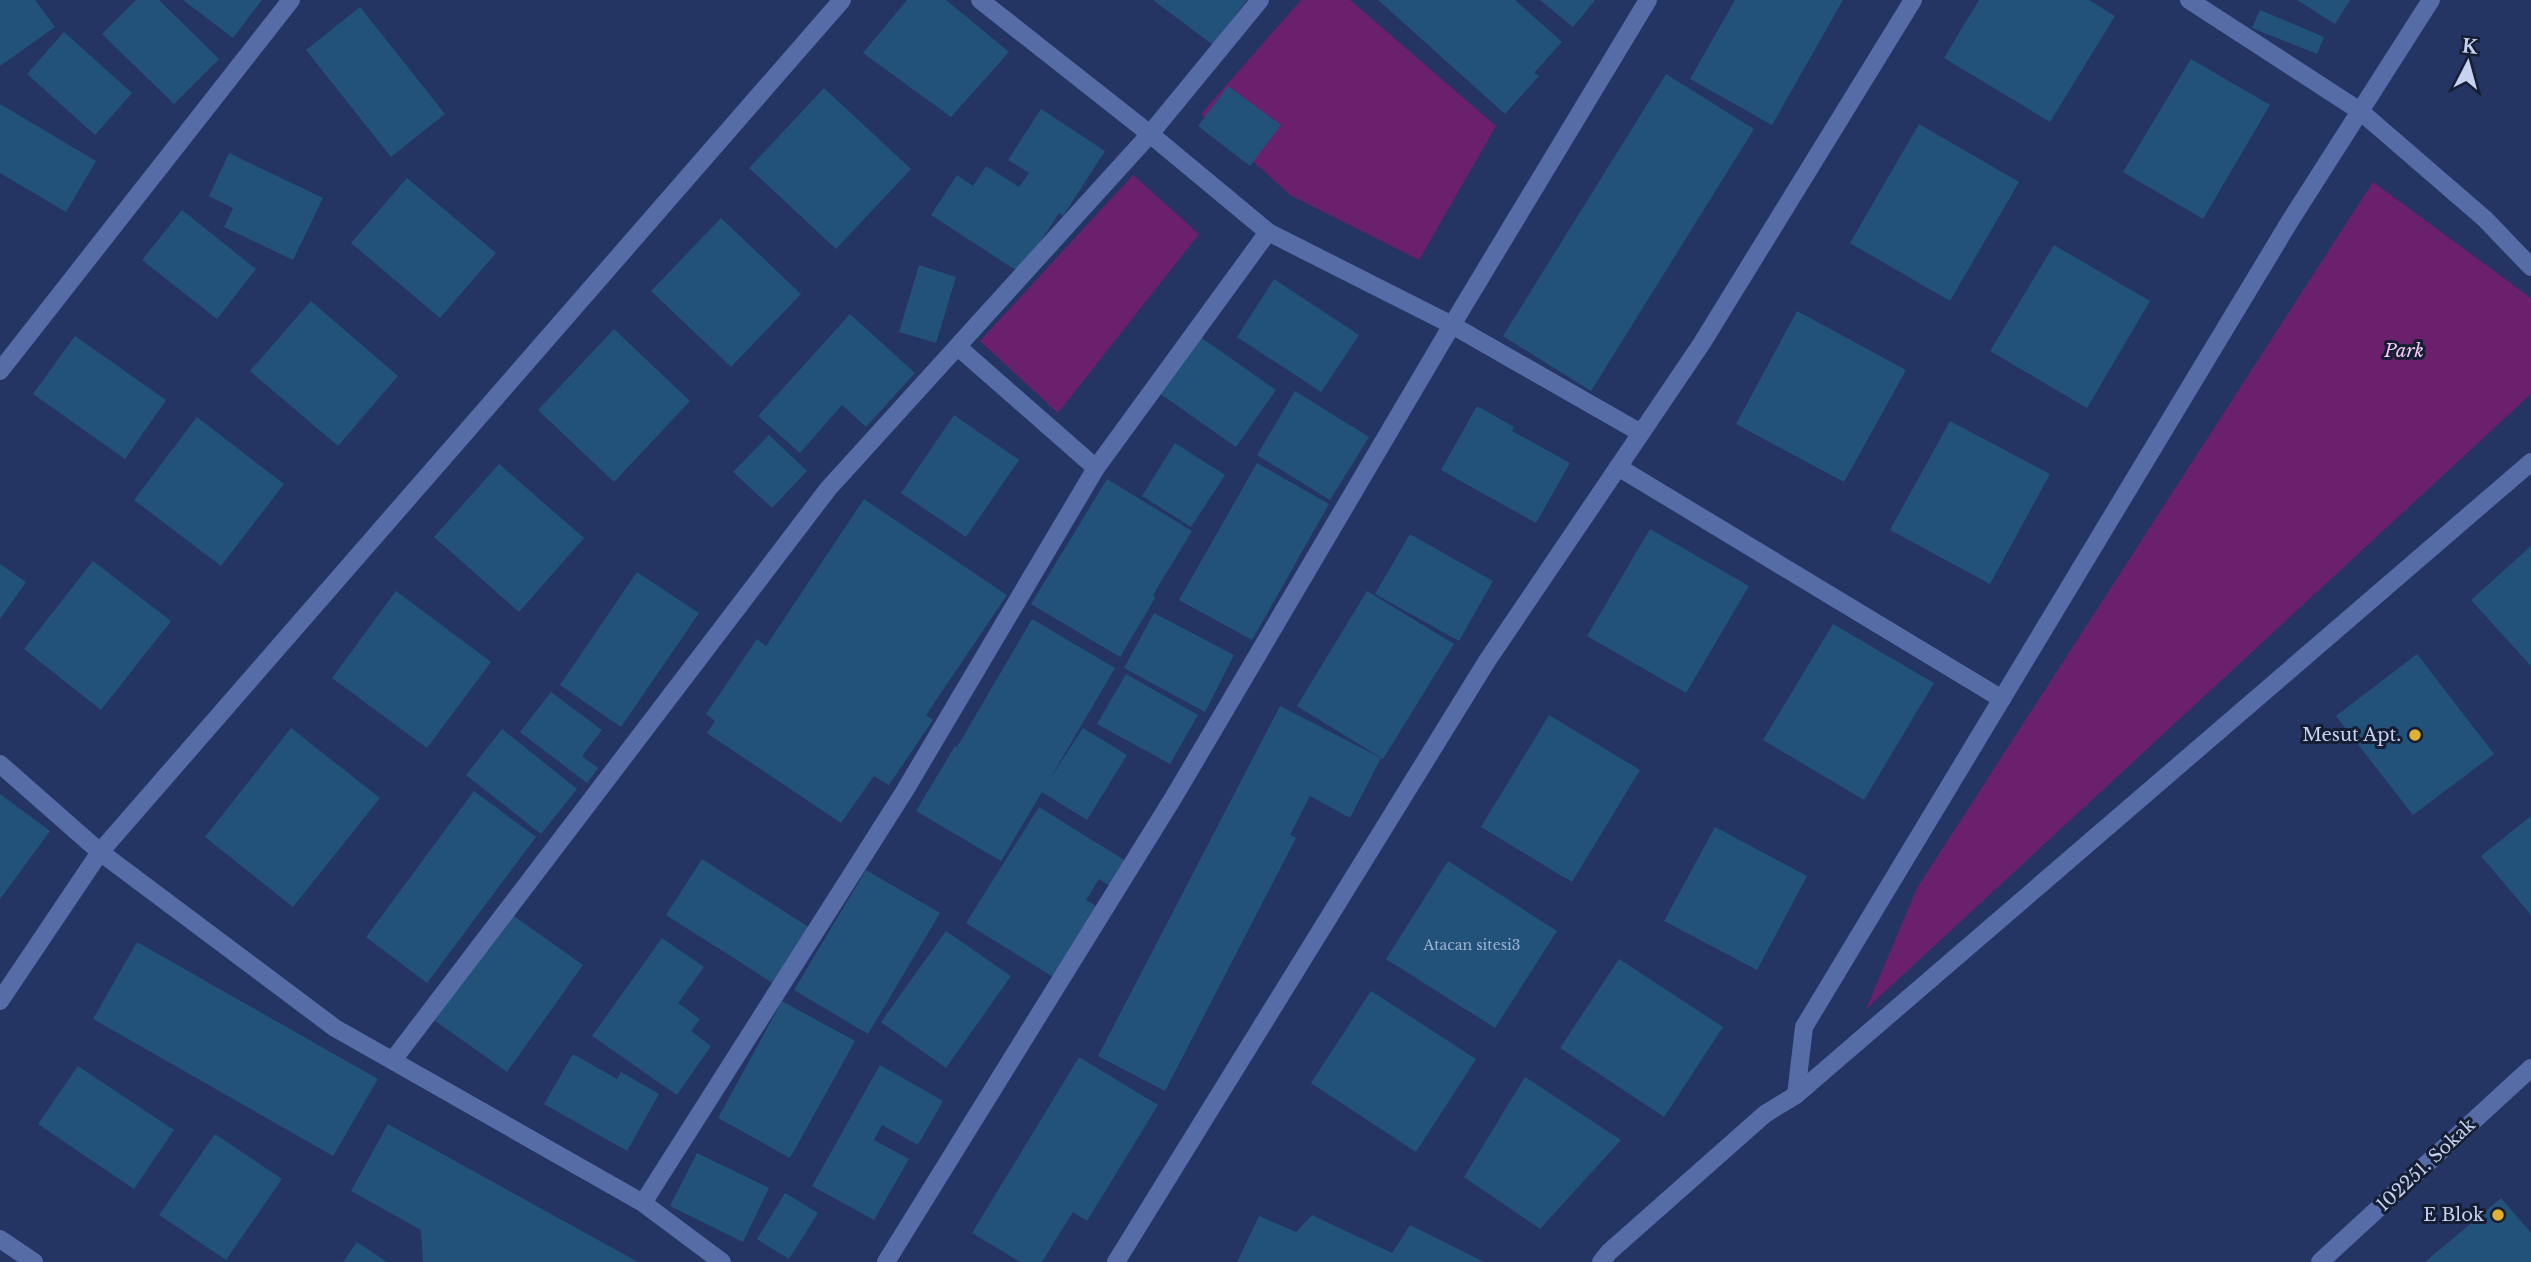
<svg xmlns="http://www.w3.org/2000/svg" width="2531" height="1262" viewBox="0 0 2531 1262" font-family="'Libre Baskerville',serif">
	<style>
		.green { fill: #6b206d }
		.building { fill: #22527a }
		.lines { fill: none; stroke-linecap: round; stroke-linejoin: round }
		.minor { stroke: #566ca7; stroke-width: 18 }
		.poi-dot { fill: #dfb133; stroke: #161e33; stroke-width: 2.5 }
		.labels { text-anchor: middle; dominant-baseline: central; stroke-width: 6; stroke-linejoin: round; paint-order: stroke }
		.number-label { font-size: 14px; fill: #9db2d2 }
		.park-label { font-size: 18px; font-style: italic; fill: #f6cbf5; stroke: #161e33 }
		.poi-label { font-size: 18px; fill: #c6d2ef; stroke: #161e33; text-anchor: end }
		.street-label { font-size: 18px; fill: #c6d2ef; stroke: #161e33 }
	</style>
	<rect width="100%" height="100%" fill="#243463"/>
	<g class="green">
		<path d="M1301,0h49l146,126 -77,134 -129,-65 -89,-81z"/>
		<path d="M1133,175l66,59 -141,179 -78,-72z"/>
		<path d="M2373,182l158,116v96l-665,615 51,-121z"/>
	</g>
	<g class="building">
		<path d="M0,0h35l20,27 -55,39z"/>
		<path d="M136,0h23l60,59 -45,45 -72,-70z"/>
		<path d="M183,0h79l-29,38z"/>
		<path d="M907,0h39l63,52 -58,65 -88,-64z"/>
		<path d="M1153,0h94l-34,45z"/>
		<path d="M1378,0h137l47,42 -28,31 5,3 -34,38z"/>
		<path d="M1540,0h55l-22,27z"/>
		<path d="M1735,0h108l-71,125 -82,-46z"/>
		<path d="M1979,0h110l26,16 -65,106 -106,-64z"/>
		<path d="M2297,0h53l-15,24z"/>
		<path d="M360,7l85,107 -54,43 -85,-107z"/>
		<path d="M2260,10l64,27 -7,17 -65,-26z"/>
		<path d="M64,32l68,61 -37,42 -68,-61z"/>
		<path d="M2191,59l79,46 -67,114 -80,-47z"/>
		<path d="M1666,74l88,55 -163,262 -88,-55z"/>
		<path d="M1228,86l53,39 -31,41 -52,-40z"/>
		<path d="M824,88l87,81 -75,80 -87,-81z"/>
		<path d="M0,104l96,57 -30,51 -66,-39z"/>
		<path d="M1041,109l64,42 -42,65 -4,-3 -39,60 -89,-58 26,-40 16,11 13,-20 33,21 10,-14 -21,-13z"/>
		<path d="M1919,124l100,58 -69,119 -100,-58z"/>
		<path d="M229,153l94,45 -30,62 -69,-33 9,-19 -24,-12z"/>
		<path d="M407,178l89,75 -56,65 -89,-75z"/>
		<path d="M182,210l74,59 -39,50 -75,-59z"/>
		<path d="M721,218l80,76 -70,73 -80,-76z"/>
		<path d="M2054,245l96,56 -63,107 -97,-57z"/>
		<path d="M919,265l37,12 -20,66 -37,-11z"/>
		<path d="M1274,279l85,56 -38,57 -84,-55z"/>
		<path d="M311,301l87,75 -60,70 -88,-75z"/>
		<path d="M1797,311l109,59 -62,112 -108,-58z"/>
		<path d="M850,314l65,59 -49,54 -24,-22 -42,48 -42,-37z"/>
		<path d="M614,329l76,72 -76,81 -76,-72z"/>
		<path d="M75,336l91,64 -41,59 -92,-65z"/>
		<path d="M1199,336l77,54 -40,57 -77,-54z"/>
		<path d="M1295,391l74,46 -39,63 -73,-45z"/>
		<path d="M1477,406l37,21 -2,4 58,32 -34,60 -95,-53z"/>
		<path d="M954,415l65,45 -53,77 -65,-44z"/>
		<path d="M197,417l87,67 -63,82 -87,-66z"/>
		<path d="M1950,421l100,53 -60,110 -100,-54z"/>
		<path d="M769,435l38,36 -35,37 -39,-36z"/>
		<path d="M1175,443l50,32 -34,52 -49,-31z"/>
		<path d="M1257,463l72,41 -77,136 -73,-40z"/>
		<path d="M499,464l85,74 -65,74 -85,-75z"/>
		<path d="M1107,479l85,52 -39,64 2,3 -35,59 -89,-53z"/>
		<path d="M864,499l143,96 -81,120 7,5 -44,65 -15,-9 -33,47 -134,-90 8,-12 -9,-7 51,-75 9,7z"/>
		<path d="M1650,529l99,57 -63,107 -99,-57z"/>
		<path d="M1410,534l83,47 -34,60 -84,-47z"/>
		<path d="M2531,546v120l-60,-66z"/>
		<path d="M93,561l78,60 -70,89 -77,-61z"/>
		<path d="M0,564l26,18 -26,37z"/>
		<path d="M637,572l62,41 -78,114 -61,-42z"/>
		<path d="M396,591l95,71 -64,86 -95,-70z"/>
		<path d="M1367,591l87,53 -71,115 -86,-53z"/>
		<path d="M1154,613l80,42 -29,57 -81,-44z"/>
		<path d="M1032,619l83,49 -67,114 35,-54 44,27 -40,65 -45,-28 -41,69 -85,-50 39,-65 2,1z"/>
		<path d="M1833,624l101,59 -70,117 -101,-60z"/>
		<path d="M2417,654l77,100 -81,61 -77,-99z"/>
		<path d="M1126,674l72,41 -28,49 -73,-40z"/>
		<path d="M551,692l51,38 -20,26 16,12 -11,15 -67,-51z"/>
		<path d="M1280,706l101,52 -31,60 -40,-22 -20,39 6,3 -131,253 -67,-35z"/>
		<path d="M1549,715l91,55 -68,112 -91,-55z"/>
		<path d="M291,728l89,70 -87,109 -88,-70z"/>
		<path d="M502,729l75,60 -36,45 -75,-59z"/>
		<path d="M474,791l62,46 -109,146 -61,-46z"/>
		<path d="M0,794l50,37 -50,68z"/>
		<path d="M1039,807l90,56 -16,25 -14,-9 -13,21 13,8 -44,70 -89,-55z"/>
		<path d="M2531,816v99l-50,-59z"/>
		<path d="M1715,827l92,49 -50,94 -93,-49z"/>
		<path d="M702,859l108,69 -36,56 -108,-69z"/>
		<path d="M1448,861l109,70 -62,97 -109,-69z"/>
		<path d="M866,870l74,43 -72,121 -74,-44z"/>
		<path d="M511,914l72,51 -76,107 -73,-52z"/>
		<path d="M946,931l65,45 -65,92 -65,-46z"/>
		<path d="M662,938l42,29 -26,36 22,16 -9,12 20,15 -34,49 -85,-59z"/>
		<path d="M137,942l241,137 -45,77 -240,-137z"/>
		<path d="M1619,959l104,68 -59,90 -104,-69z"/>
		<path d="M1371,991l105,68 -60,93 -105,-69z"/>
		<path d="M782,1001l73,40 -65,117 -72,-40z"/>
		<path d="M573,1054l44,25 4,-7 38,22 -32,57 -83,-47z"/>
		<path d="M1079,1057l79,48 -71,116 -14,-9 -31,50h-22l-48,-29z"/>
		<path d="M880,1065l63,36 -25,44 -36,-20 -8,15 35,19 -35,61 -62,-34z"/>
		<path d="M78,1066l96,64 -40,59 -96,-65z"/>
		<path d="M1525,1077l96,63 -81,89 -76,-52z"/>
		<path d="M388,1124l250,138h-215l-2,-32 -70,-39z"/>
		<path d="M215,1134l67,45 -56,81 -67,-45z"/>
		<path d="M697,1153l72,35 -26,54 -73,-36z"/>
		<path d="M785,1193l33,20 -29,46 -32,-20z"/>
		<path d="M2501,1198l30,35v29h-106z"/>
		<path d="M1312,1215l80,38 18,-28 74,37h-247l22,-46 37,16z"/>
		<path d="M357,1242l30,20h-44z"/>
	</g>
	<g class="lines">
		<g class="minor">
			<path d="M980,0l170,134 118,98 184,93 189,108"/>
			<path d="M2189,0l171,111 125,108 46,48"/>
			<path d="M958,347l138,121"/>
			<path d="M0,371l291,-371"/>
			<path d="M1618,467l384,232"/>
			<path d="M0,764l100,88 235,176 308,175 79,59"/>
			<path d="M0,1001l100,-149 742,-852"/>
			<path d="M393,1060l435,-571 322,-355 110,-134"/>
			<path d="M1796,1095l8,-68 486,-806 141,-221"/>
			<path d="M643,1203l261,-411 192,-324 172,-236"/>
			<path d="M0,1239l34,23"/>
			<path d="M886,1262l289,-467 277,-470 196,-325"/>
			<path d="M1116,1262l371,-601 215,-318 211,-343"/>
			<path d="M1601,1262l8,-10 156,-138 31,-19 735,-633"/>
			<path d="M2320,1262l211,-194"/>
		</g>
	</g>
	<g class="poi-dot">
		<circle cx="2415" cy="735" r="7"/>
		<circle cx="2498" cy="1215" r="7"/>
	</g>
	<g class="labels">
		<g class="number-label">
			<text x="1472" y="945">Atacan sitesi3</text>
		</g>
		<g class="park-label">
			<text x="2404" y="351">Park</text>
		</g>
		<g class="poi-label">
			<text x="2401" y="735">Mesut Apt.</text>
			<text x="2484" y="1215">E Blok</text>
		</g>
		<g class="street-label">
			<text transform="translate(2426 1165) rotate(-43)">102251. Sokak</text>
		</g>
	</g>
	<g transform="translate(2468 63) rotate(6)" stroke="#161e33" stroke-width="5" paint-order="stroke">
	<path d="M0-5L12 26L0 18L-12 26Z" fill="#c6d2ef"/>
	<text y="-10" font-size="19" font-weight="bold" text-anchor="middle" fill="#c6d2ef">K</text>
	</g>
</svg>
